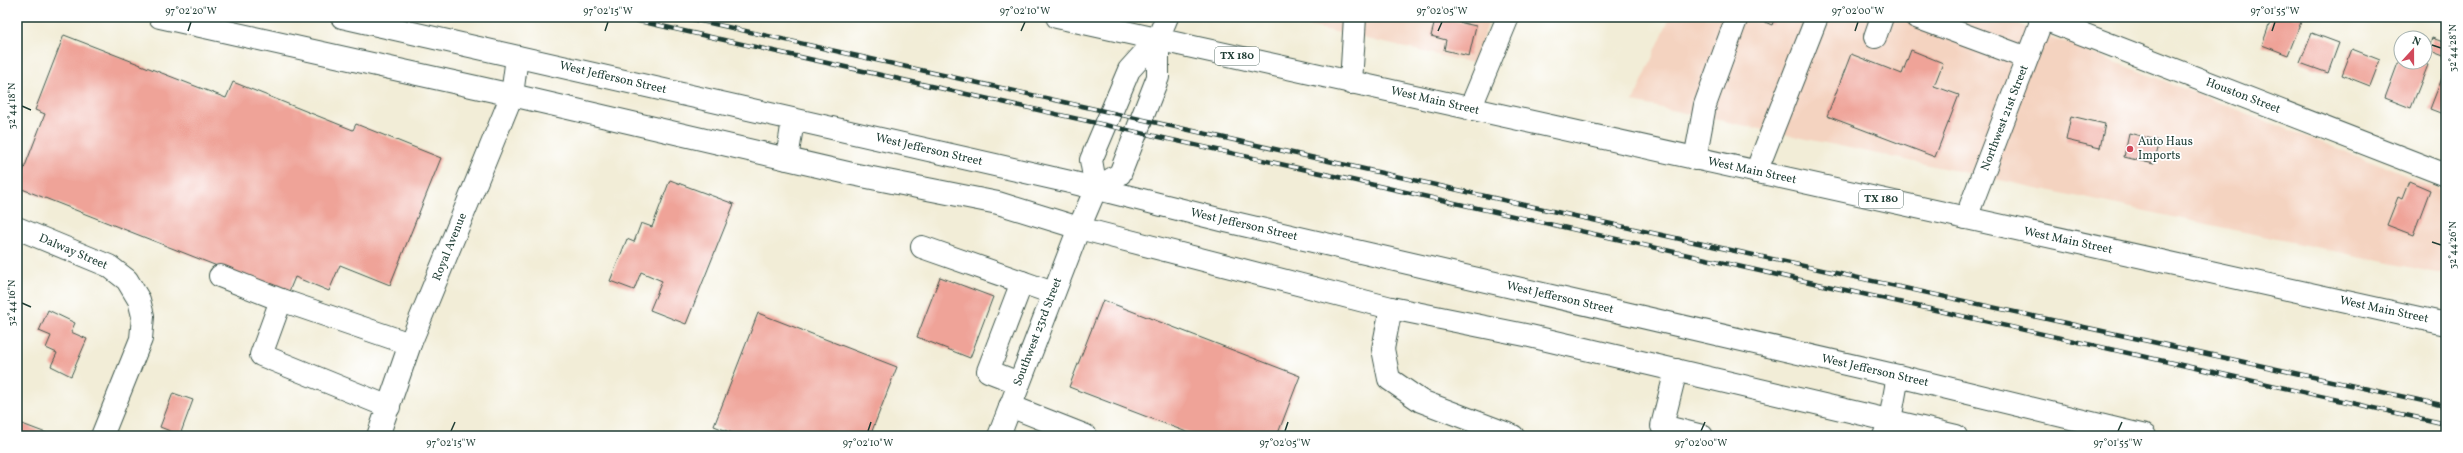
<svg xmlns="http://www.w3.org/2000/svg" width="2463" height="453" viewBox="0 0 2463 453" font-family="Vollkorn,serif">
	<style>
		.built { fill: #f4d3c0 }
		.building { fill: #efa398 }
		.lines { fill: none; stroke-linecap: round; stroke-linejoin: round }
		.minor-casing { stroke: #3f574c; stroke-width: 24 }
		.major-casing { stroke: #3f574c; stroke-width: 24 }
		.minor { stroke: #fff; stroke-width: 22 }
		.major { stroke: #fff; stroke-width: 22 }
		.rail-casing { stroke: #1f3d34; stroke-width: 4.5 }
		.rail { stroke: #fff; stroke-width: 3; stroke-dasharray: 9; stroke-linecap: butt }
		.ticks { fill: none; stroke: #1f3d34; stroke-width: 1.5 }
		.poi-dot { fill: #d1495b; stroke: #fff; stroke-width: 1.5 }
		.labels { text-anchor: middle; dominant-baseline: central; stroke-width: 3.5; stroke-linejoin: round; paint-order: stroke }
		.shield { fill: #fff; stroke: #627771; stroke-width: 1 }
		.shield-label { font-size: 11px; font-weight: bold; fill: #1f3d34 }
		.street-label { font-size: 12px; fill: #1f3d34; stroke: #fff }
		.poi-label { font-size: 12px; fill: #1f3d34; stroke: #fff; text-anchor: start }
		.neatline { fill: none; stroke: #1f3d34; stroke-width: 1.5 }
		.ticks-label { font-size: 10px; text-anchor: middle; fill: #1f3d34 }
	</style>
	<rect width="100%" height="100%" fill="#fff"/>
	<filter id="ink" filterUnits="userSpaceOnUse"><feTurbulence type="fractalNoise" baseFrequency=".025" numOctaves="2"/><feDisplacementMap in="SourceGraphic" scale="8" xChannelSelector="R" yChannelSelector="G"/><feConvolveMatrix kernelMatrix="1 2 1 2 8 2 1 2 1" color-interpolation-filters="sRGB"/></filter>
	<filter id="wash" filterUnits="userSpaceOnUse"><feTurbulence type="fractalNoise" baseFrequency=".012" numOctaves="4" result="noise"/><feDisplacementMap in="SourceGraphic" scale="16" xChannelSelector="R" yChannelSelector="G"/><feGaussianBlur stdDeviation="0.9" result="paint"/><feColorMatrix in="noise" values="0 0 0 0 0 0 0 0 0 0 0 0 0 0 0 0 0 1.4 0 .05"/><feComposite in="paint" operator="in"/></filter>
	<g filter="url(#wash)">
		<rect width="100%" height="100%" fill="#f2edd7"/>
		<g class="built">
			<path d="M1269,17h222l-18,46z"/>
			<path d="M1670,17h330l446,174v84l-813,-173z"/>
		</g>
		<g id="blocks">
			<g class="building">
				<path d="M1436,17l40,9 -7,30 -25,-6 2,-10 -15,-4z"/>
				<path d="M1753,17h22l-3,8z"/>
				<path d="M2272,17h31l-15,38 -26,-10z"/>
				<path d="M2312,33l27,10 -11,30 -28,-10z"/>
				<path d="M64,35l162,63 7,-16 120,48 3,-6 85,34 -51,127 -50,-20 -11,26 -34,-14 -7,17 -271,-107 28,-73 -10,-4z"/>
				<path d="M2432,38l14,5v14l-18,-7z"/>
				<path d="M2352,49l28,11 -10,26 -28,-11z"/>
				<path d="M1911,50l32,13 -9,23 25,9 -24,62 -108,-41 24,-62 51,20z"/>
				<path d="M2401,55v7h20l7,3 -17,43 -26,-10z"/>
				<path d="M2444,73h2v32l-3,9 -13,-5z"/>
				<path d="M2071,116l34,8 -5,24 -34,-8z"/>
				<path d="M2129,133l31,8 -6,23 -30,-7z"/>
				<path d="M670,180l64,24 -48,120 -36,-14 12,-29 -21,-9 -7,18 -24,-9 17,-42 7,3 7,-19 11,4z"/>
				<path d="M2409,181l21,9 -17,45 -26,-10 11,-28 4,2z"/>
				<path d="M940,277l53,20 -23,61 -53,-21z"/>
				<path d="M1103,300l197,76 -23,60h-80l-128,-49z"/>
				<path d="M48,310l27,13 -4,9 16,7 -16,37 -20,-10 6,-13 -11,-5 5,-12 -12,-5z"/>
				<path d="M758,313l139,54 -27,69h-130l-26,-10z"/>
				<path d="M173,393l20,7 -13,35 -20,-8z"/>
				<path d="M17,422l29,11 -1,3h-28z"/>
			</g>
		</g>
	</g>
	<g filter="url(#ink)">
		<use href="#blocks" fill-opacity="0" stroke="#3f574c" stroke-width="1"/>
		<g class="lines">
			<g class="minor-casing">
				<g id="minor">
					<path d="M1916,17l111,41"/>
					<path d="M2039,17l407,158"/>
					<path d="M1875,37l7,-20"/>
					<path d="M1351,83l4,-66"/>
					<path d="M1470,109l38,-92"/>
					<path d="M1695,159l10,-54 32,-88"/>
					<path d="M1756,172l61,-155"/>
					<path d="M1096,188l24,-14 38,-97v-39"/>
					<path d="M1966,218l77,-201"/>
					<path d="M17,228l92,38 18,14 12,20 4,16 -2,23 -39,97"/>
					<path d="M922,247l131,46"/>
					<path d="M220,276l61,24"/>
					<path d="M1391,308l-8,41 6,30 32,22 92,35"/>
					<path d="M1676,370l-14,56 40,10"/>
					<path d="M1019,383l-31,-12 34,-89"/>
					<path d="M1010,406l76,30"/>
					<path d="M389,407l-128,-52 20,-55 129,44"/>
					<path d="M378,436l32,-92 102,-249 5,-38"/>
					<path d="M999,436l80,-208 17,-40 -5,-28 38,-90 29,-32 9,-21"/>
					<path d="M1884,436l6,-16 8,-44"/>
				</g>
			</g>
			<g class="major-casing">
				<g id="major">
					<path d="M160,17l352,78 340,79 146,29 81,25 312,80 139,28 426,100"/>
					<path d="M342,17l728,165 156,39 672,155 247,60"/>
					<path d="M1057,17l1389,307"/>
					<path d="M787,159l6,-39"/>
				</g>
			</g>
			<use href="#minor" class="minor"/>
			<use href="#major" class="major"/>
			<g class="rail-casing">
				<g id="rail">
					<path d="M621,17l1825,407"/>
					<path d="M683,17l887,198 876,191"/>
				</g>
			</g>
			<use href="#rail" class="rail"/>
		</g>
	</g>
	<path class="ticks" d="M188,31l3,-9M605,31l3,-9M1021,31l4,-9M1438,31l4,-9M1855,31l3,-9M2272,31l3,-9M2432,45l9,3M22,106l9,4M2432,242l9,3M22,303l9,4M451,431l4,-9M868,431l3,-9M1285,431l3,-9M1701,431l4,-9M2118,431l4,-9"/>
	<circle class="poi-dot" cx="2130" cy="149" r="4"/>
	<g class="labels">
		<g class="shield">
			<rect x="1215" y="47" width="44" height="18" rx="3"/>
			<rect x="1859" y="190" width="44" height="18" rx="3"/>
		</g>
		<g class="shield-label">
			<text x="1237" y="56">TX 180</text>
			<text x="1881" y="199">TX 180</text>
		</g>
		<g class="street-label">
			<text transform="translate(613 78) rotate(13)">West Jefferson Street</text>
			<text transform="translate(2243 96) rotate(21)">Houston Street</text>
			<text transform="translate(1435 101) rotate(13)">West Main Street</text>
			<text transform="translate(2005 118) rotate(-69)">Northwest 21st Street</text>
			<text transform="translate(929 150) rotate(13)">West Jefferson Street</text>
			<text transform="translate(1752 171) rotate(12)">West Main Street</text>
			<text transform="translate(1244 225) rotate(13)">West Jefferson Street</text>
			<text transform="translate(2068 241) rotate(12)">West Main Street</text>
			<text transform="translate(450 247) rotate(-68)">Royal Avenue</text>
			<text transform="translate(73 252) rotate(23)">Dalway Street</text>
			<text transform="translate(1560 298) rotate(13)">West Jefferson Street</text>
			<text transform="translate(2384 310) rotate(12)">West Main Street</text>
			<text transform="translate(1038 332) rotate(-69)">Southwest 23rd Street</text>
			<text transform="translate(1875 371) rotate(13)">West Jefferson Street</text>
		</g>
		<g class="poi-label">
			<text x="2138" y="142">Auto Haus<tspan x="2138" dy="14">Imports</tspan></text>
		</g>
	</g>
	<rect width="2463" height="453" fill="none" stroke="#fff" stroke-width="44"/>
	<g transform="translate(2413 50) rotate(21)"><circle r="19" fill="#ffffff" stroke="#a5b1ae"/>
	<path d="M0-3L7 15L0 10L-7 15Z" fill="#d1495b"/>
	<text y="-6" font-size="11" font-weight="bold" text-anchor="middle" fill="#1f3d34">N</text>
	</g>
	<rect x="22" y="22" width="2419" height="409" class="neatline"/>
	<g class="ticks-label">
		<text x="191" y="14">97°02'20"W</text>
		<text x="608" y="14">97°02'15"W</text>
		<text x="1025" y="14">97°02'10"W</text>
		<text x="1442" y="14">97°02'05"W</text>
		<text x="1858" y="14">97°02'00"W</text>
		<text x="2275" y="14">97°01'55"W</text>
		<text transform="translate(2452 48) rotate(-90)" y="4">32°44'28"N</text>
		<text transform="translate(11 106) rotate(-90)" y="4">32°44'18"N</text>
		<text transform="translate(2452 245) rotate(-90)" y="4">32°44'26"N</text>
		<text transform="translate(11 303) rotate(-90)" y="4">32°44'16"N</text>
		<text x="451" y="446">97°02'15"W</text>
		<text x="868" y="446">97°02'10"W</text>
		<text x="1285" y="446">97°02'05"W</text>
		<text x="1701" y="446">97°02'00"W</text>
		<text x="2118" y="446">97°01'55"W</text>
	</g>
</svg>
